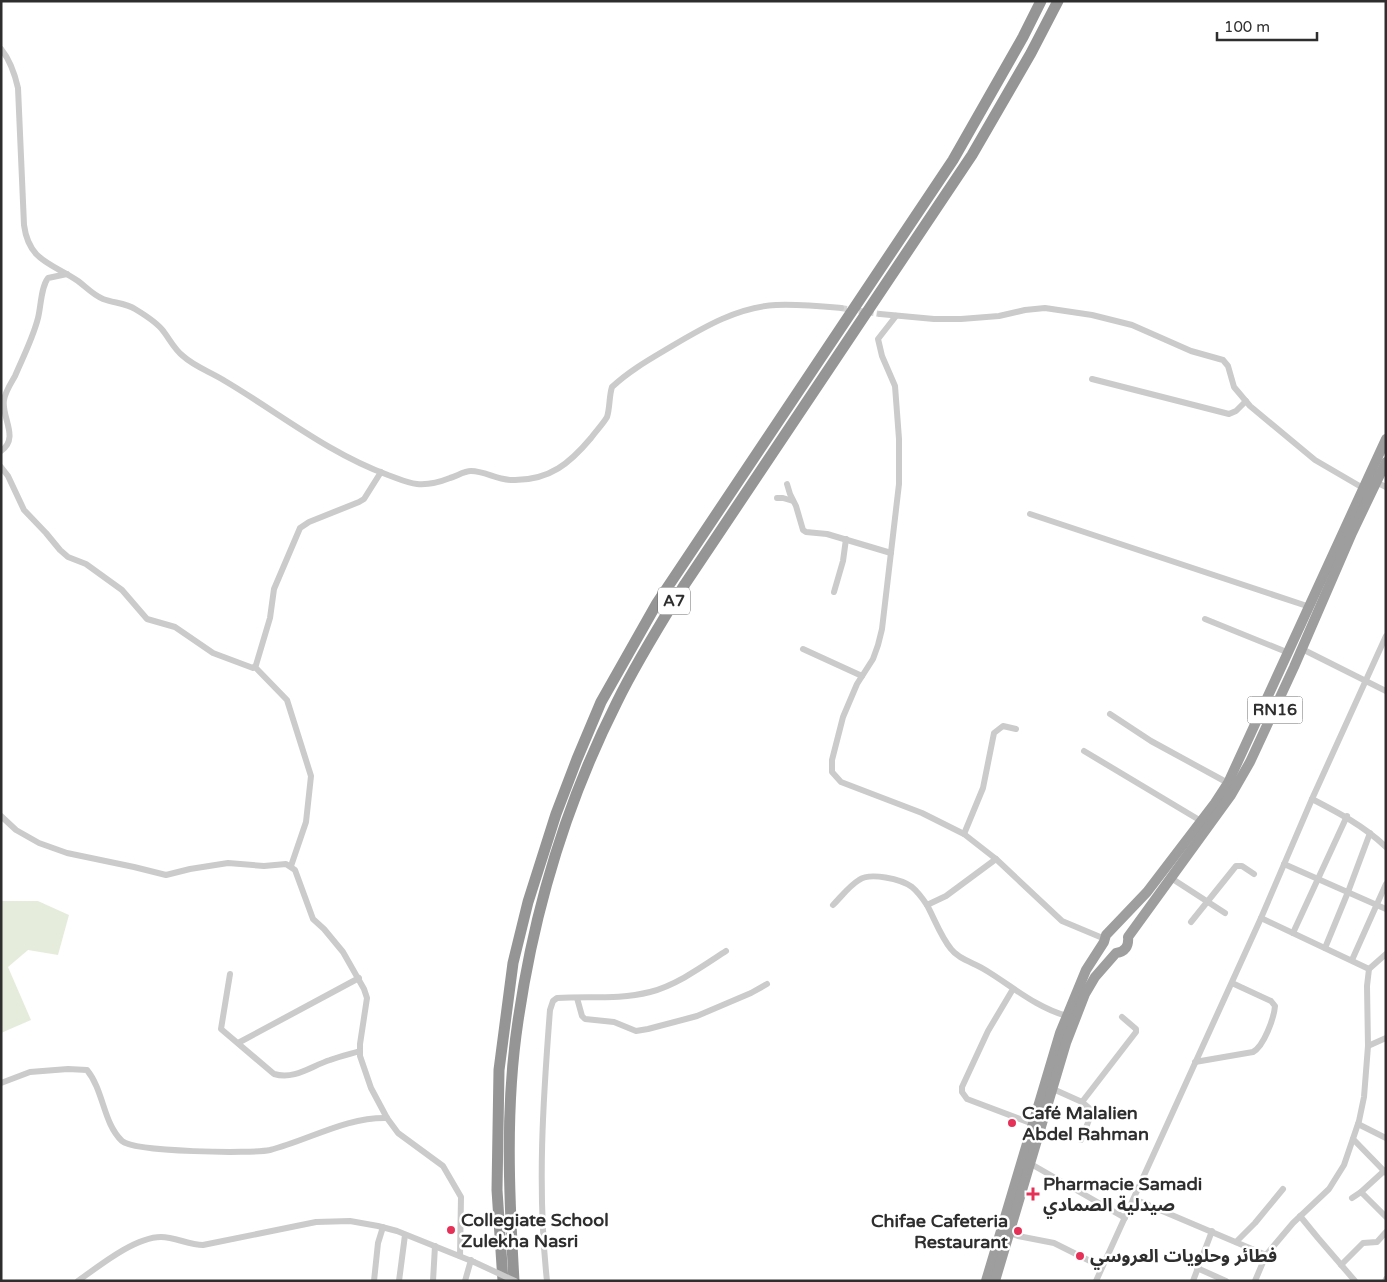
<svg xmlns="http://www.w3.org/2000/svg" width="1387" height="1282" viewBox="0 0 1387 1282" font-family="'Varela Round','Noto Sans Arabic',sans-serif">
	<style>
		.green { fill: #e6ecdc }
		.lines { fill: none; stroke-linecap: round; stroke-linejoin: round }
		.minor-tunnel { stroke: #d5d5d5; stroke-width: 6; stroke-dasharray: 6 3; stroke-linecap: butt }
		.minor { stroke: #cbcbcb; stroke-width: 6 }
		.trunk { stroke: #9e9e9e; stroke-width: 10 }
		.motorway { stroke: #959595; stroke-width: 11 }
		.minor-bridge { stroke: #cbcbcb; stroke-width: 6 }
		.poi-dot { fill: #e53157; stroke: #fff; stroke-width: 2 }
		.labels { text-anchor: middle; dominant-baseline: central; stroke-width: 5; stroke-linejoin: round; paint-order: stroke }
		.shield { fill: #fff; stroke: #6d6d6d; stroke-width: 1 }
		.shield-label { font-size: 16px; font-weight: bold; fill: #2e2e2e }
		.poi-label { font-size: 18px; font-weight: bold; fill: #2e2e2e; stroke: #fff; text-anchor: start }
	</style>
	<rect width="100%" height="100%" fill="#fff"/>
	<path class="green" d="M1,901h37l31,14 -11,40 -30,-5 -20,17 23,53 -30,13z"/>
	<g class="lines">
		<path class="minor-tunnel" d="M841,308l39,6"/>
		<g class="minor">
			<path d="M1,49c9,11 14,26 17,39l6,137c5,37 28,38 54,56 8,6 15,14 25,18 10,4 23,4 32,10 10,6 23,14 29,23 6,8 11,18 19,24 12,11 28,16 42,25 54,32 103,72 163,94 9,3 19,8 29,9 11,1 23,-2 33,-6 7,-2 14,-7 21,-7 15,0 27,10 44,9 35,0 55,-17 76,-42 5,-7 12,-14 16,-21 3,-9 2,-21 5,-30 18,-17 40,-29 60,-41 32,-19 66,-39 104,-41 22,-1 43,1 65,3"/>
			<path d="M880,314l54,5h27l38,-3 26,-6 20,-2 47,7 40,10 59,26 32,9 5,6 6,21 16,19 65,54 48,28"/>
			<path d="M896,316l-18,23 4,17 13,30 4,53v45l-17,145 -4,16 -5,14 -16,25 -14,33 -11,43v12l9,10 81,31 42,21 32,25 66,62 43,18"/>
			<path d="M1092,379l137,35 7,-3 10,-10"/>
			<path d="M1,451c19,-13 0,-34 3,-51 1,-8 7,-17 11,-24 8,-19 18,-38 23,-58 3,-12 3,-31 10,-40l19,-4"/>
			<path d="M1,467l7,9 16,34 22,23 14,17 8,7 18,7 36,26 25,29 28,8 38,26 40,15 3,-3 14,-47 4,-29 26,-61 9,-6 50,-20 5,-3 17,-27"/>
			<path d="M1376,482l10,5"/>
			<path d="M787,484l3,10 6,12 7,24 3,2 21,2 64,19"/>
			<path d="M777,498h6l10,3"/>
			<path d="M1030,514l280,93"/>
			<path d="M834,592l9,-31 3,-22"/>
			<path d="M1205,619l84,34"/>
			<path d="M803,649l59,27"/>
			<path d="M1302,649l84,42"/>
			<path d="M255,667l32,33 24,76 -5,46 -15,44"/>
			<path d="M1110,714l41,27 77,42"/>
			<path d="M1084,751l117,70"/>
			<path d="M1312,799c27,14 52,27 74,48"/>
			<path d="M1,816l15,14 23,13 28,10 67,14 32,8 24,-6 38,-6 36,3 22,-2 9,6 18,49 11,10 19,23 21,37 3,9 -7,46v12l11,32 16,30 11,15 45,33 18,31 -1,59"/>
			<path d="M964,834l19,-46 11,-55 9,-7 13,3"/>
			<path d="M1284,864l102,45"/>
			<path d="M1171,878l54,35"/>
			<path d="M833,905c8,-8 16,-19 26,-25 11,-8 42,-1 53,7 6,5 11,12 15,18l19,-9 50,-37"/>
			<path d="M927,905c8,15 14,32 24,44 8,11 25,14 36,22 26,16 50,37 80,45"/>
			<path d="M1261,918l108,51"/>
			<path d="M1191,922l45,-56h6l12,8"/>
			<path d="M1293,933l54,-117"/>
			<path d="M1325,948l23,-56 22,-59"/>
			<path d="M1352,960l34,-76"/>
			<path d="M230,974l-9,55 53,45c21,6 37,-8 56,-14 10,-4 20,-6 30,-9"/>
			<path d="M1013,989l-25,42 -26,56v5l5,7 66,25"/>
			<path d="M577,998l5,18 3,3 29,3 22,9 12,-2 49,-13 54,-23 16,-9"/>
			<path d="M238,1043l121,-65"/>
			<path d="M1368,1046l18,-8"/>
			<path d="M1195,1062l58,-10c11,-6 21,-34 22,-46l-4,-5 -39,-18"/>
			<path d="M1,1083l29,-11 38,-3 19,1c17,21 16,53 35,71 12,11 130,13 148,9 39,-10 76,-33 117,-32"/>
			<path d="M1053,1089l29,13 54,-70v-3l-14,-12"/>
			<path d="M1358,1124l28,14"/>
			<path d="M1353,1139l33,34"/>
			<path d="M1081,1140l10,-25 -2,-7 -7,-6"/>
			<path d="M1031,1164l94,54"/>
			<path d="M1361,1192l23,-21"/>
			<path d="M1352,1198l9,-6 25,25"/>
			<path d="M1134,1199l132,56"/>
			<path d="M1300,1216l18,22 37,43"/>
			<path d="M1008,1232l10,4 36,7 48,24"/>
			<path d="M1236,1242l19,-19 28,-34"/>
			<path d="M1341,1265l22,-22 14,-1 9,-10"/>
			<path d="M1197,1268l29,13"/>
			<path d="M78,1281c21,-15 57,-44 83,-44 14,0 28,8 42,8l113,-23 34,-1 28,5 19,5 77,31"/>
			<path d="M374,1281l4,-38 5,-16"/>
			<path d="M399,1281l6,-46"/>
			<path d="M433,1281l2,-35"/>
			<path d="M465,1281l6,-21"/>
			<path d="M547,1281c-10,-91 -4,-181 3,-271l3,-9 4,-3c32,-2 61,2 93,-6 27,-7 53,-26 76,-41"/>
			<path d="M1096,1281l165,-363 51,-119 74,-163"/>
			<path d="M1193,1281l19,-50"/>
			<path d="M1255,1281l11,-26 27,-32 36,-34 15,-24 15,-44 5,-24 4,-51 -1,-60 2,-17 17,-15"/>
			<path d="M1385,1281l1,-2"/>
		</g>
		<g class="trunk">
			<path d="M986,1281l74,-248 26,-63 18,-28 2,-7 41,-43 68,-89 13,-20 158,-344"/>
			<path d="M995,1281l71,-238 19,-49 10,-17 21,-24c9,-1 13,-7 12,-16l103,-142 19,-33 44,-95 58,-134 34,-71"/>
		</g>
		<g class="motorway">
			<path d="M503,1281l-6,-91 2,-120 14,-107 15,-61 28,-88 21,-55 24,-57 56,-99 296,-443 70,-123 18,-36"/>
			<path d="M514,1281c-5,-86 -9,-174 4,-260 16,-110 49,-220 99,-319 20,-41 44,-79 68,-118l287,-429 59,-102 27,-52"/>
		</g>
		<path class="minor-bridge" d="M474,1262l41,19"/>
	</g>
	<g class="poi-dot">
		<circle cx="1012" cy="1123" r="5"/>
		<path d="M1030.5 1186.5h5v5h5v5h-5v5h-5v-5h-5v-5h5z"/>
		<circle cx="451" cy="1230" r="5"/>
		<circle cx="1018" cy="1231" r="5"/>
		<circle cx="1080" cy="1256" r="5"/>
	</g>
	<g class="labels">
		<g class="shield">
			<rect x="658" y="587.5" width="32" height="27" rx="4"/>
			<rect x="1247.5" y="696.5" width="55" height="27" rx="4"/>
		</g>
		<g class="shield-label">
			<text x="674" y="601">A7</text>
			<text x="1275" y="710">RN16</text>
		</g>
		<g class="poi-label">
			<text x="1022" y="1113">Café Malalien<tspan x="1022" dy="21">Abdel Rahman</tspan></text>
			<text x="1043" y="1184">Pharmacie Samadi<tspan x="1043" dy="21">صيدلية الصمادي</tspan></text>
			<text x="461" y="1220">Collegiate School<tspan x="461" dy="21">Zulekha Nasri</tspan></text>
			<text x="1008" y="1221" text-anchor="end">Chifae Cafeteria<tspan x="1008" dy="21">Restaurant</tspan></text>
			<text x="1090" y="1256">فطائر وحلويات العروسي</text>
		</g>
	</g>
	<rect width="1387" height="1282" fill="none" stroke="#2e2e2e" stroke-width="5"/>
	<path d="M1217 32v8h100v-8" fill="none" stroke="#2e2e2e" stroke-width="2.5"/>
	<text x="1224" y="32" font-size="15" fill="#2e2e2e" stroke="#ffffff" stroke-width="4" paint-order="stroke">100 m</text>
</svg>
